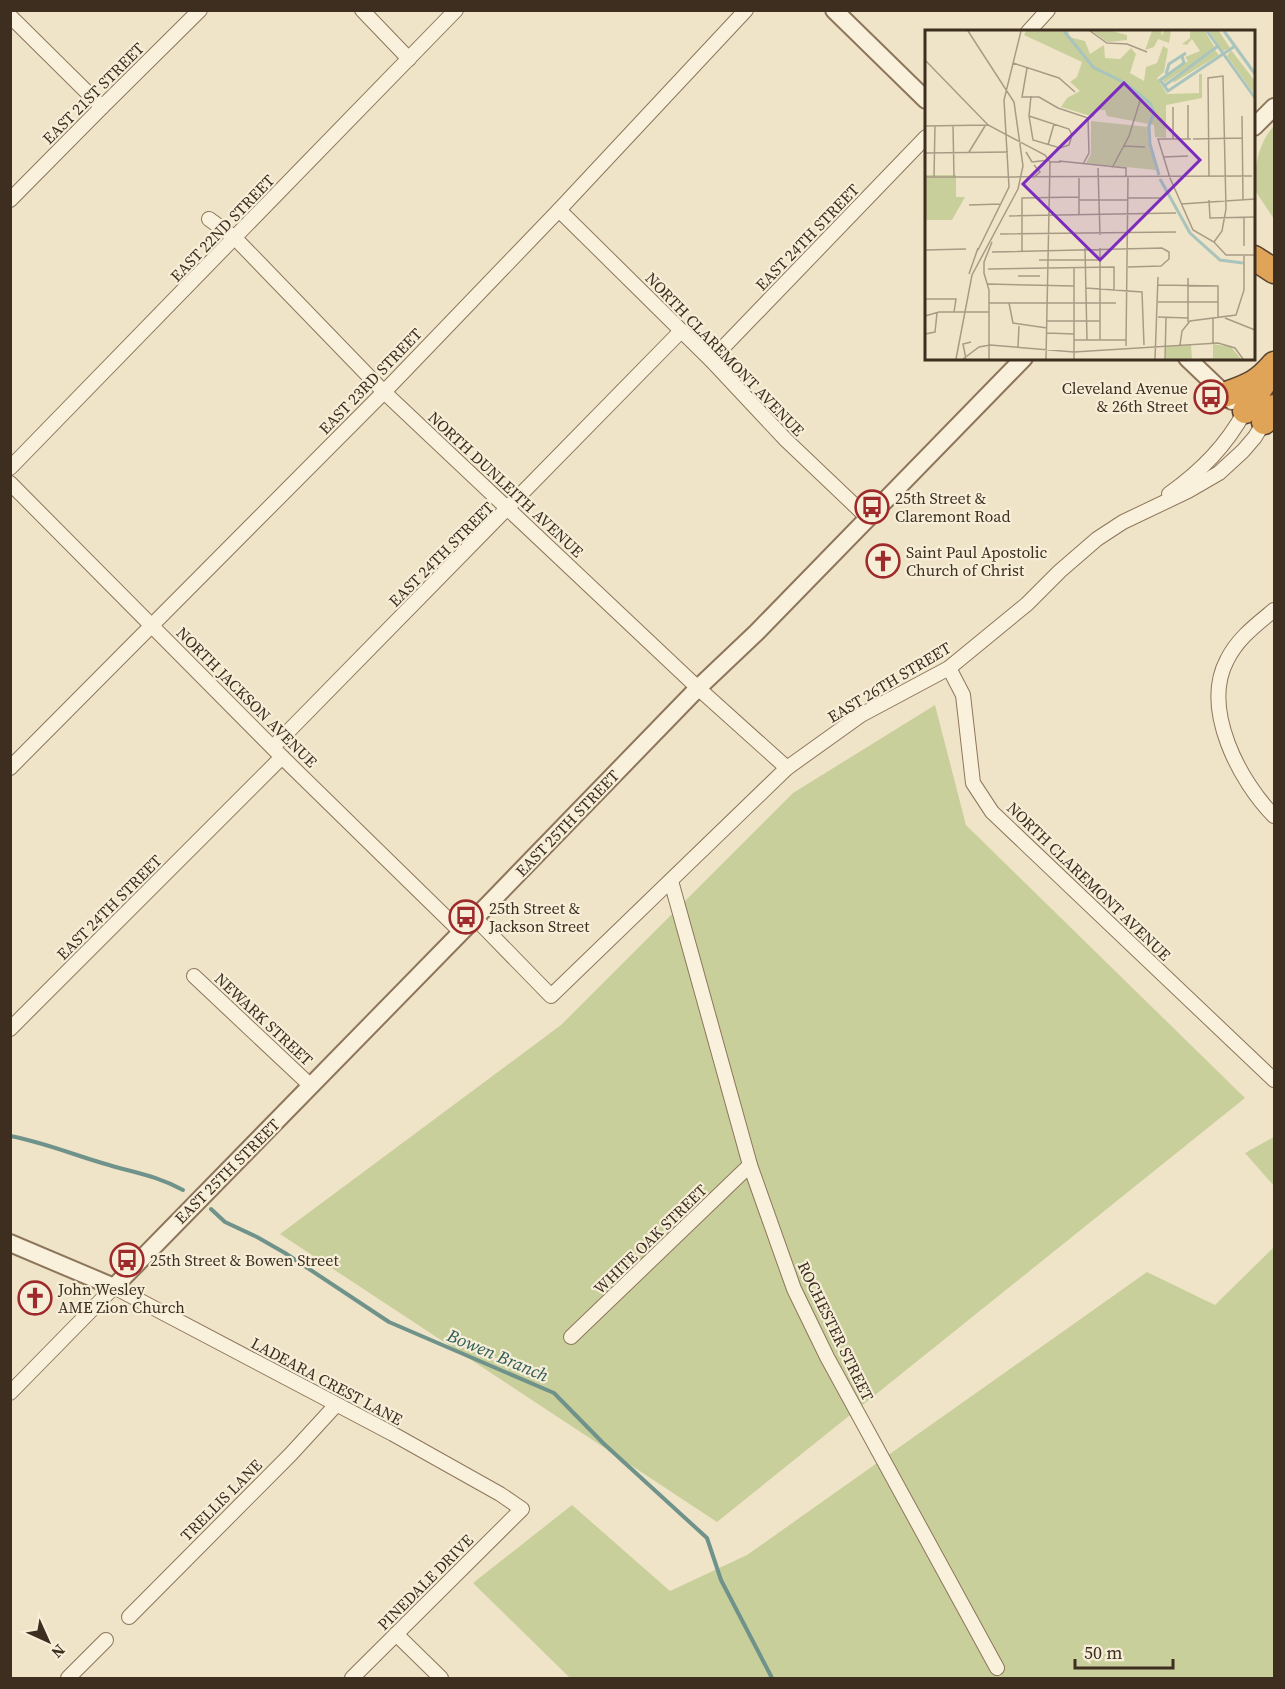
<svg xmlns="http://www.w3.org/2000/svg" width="1285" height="1689" viewBox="0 0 1285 1689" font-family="'Source Serif 4',serif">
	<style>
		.green { fill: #c9cf9b }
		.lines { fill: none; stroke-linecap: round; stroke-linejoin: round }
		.stream { stroke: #6f938a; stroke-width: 4 }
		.minor-casing { stroke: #8d765c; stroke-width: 16 }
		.tertiary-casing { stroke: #8d765c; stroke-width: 20 }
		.motorway-casing { stroke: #5b4430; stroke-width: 27 }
		.minor { stroke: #faf1dc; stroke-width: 14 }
		.tertiary { stroke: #faf1dc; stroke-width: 16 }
		.motorway { stroke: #e0a458; stroke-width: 24 }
		.labels { text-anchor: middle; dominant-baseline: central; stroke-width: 4.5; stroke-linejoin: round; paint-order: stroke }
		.street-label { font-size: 16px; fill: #3d2e20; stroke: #f7eed8 }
		.poi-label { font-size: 16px; fill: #3d2e20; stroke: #f7eed8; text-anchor: start }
		.water-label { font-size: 18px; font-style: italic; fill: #2f5d5a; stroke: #f7eed8 }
		.inset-river { fill: none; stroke: #a9c4bc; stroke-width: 3 }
		.inset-road { fill: none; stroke: #a89b85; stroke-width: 1.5 }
		.view { fill: #7b2cbf; fill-opacity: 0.15; stroke: #7b2cbf; stroke-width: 3 }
		.inset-edge { fill: none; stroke: #3d2e20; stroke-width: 3 }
	</style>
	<rect width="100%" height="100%" fill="#f0e4c8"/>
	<g class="green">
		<path d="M1274,126v93l-20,-30c1,-23 4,-46 20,-63z"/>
		<path d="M935,705l31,120 279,273 -528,424 -437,-288 281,-209 232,-232z"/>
		<path d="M1274,1137v49l-29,-33z"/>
		<path d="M1274,1247v431h-704l-97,-95 99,-78 98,86 77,-36 400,-283 68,33z"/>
	</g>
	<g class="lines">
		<g class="stream">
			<path d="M10,1136c34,6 66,20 99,29 27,8 48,11 74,25"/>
			<path d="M211,1209l14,13 32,15 28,16 104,69 165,71 49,50 104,95 14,42 51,98"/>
		</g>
		<g class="minor-casing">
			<g id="minor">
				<path d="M362,10l47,49"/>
				<path d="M10,16l92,91"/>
				<path d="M1028,32l20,-22"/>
				<path d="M10,200l92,-93 98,-97"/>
				<path d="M559,210l152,150 75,80 83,79"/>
				<path d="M209,219l26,19 149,154 314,296 89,80"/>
				<path d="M711,360l215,-223"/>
				<path d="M10,468l446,-458"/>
				<path d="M10,483l272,274 179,175"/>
				<path d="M1169,494c32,-23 57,-48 76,-83"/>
				<path d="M1274,610c-18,15 -36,28 -47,50 -26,49 13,122 47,156"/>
				<path d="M949,668l14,27 10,88 19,29 282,268"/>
				<path d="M273,747l408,-416"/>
				<path d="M10,768l374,-376 175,-182 187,-200"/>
				<path d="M671,881l79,284 44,124 33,68 170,311"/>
				<path d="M475,918l76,78 236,-228 74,-53 88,-47 78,-64 33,-33 37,-32 26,-17 65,-31 31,-18 24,-22 12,-14 9,-15"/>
				<path d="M194,976l117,110"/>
				<path d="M10,1029l272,-272"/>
				<path d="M571,1337l179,-172"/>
				<path d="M10,1393l104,-106 279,147 107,60 22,15 -170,169"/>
				<path d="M129,1617l162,-163 45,-49"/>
				<path d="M396,1634l45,44"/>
				<path d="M68,1678l38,-38"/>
			</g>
		</g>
		<g class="tertiary-casing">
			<g id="tertiary">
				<path d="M834,10l92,90"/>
				<path d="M1254,127l20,-20"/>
				<path d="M1187,358l45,43"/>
				<path d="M10,1243l104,44 361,-369 223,-230 59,-56 267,-274"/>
			</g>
		</g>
		<g class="motorway-casing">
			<g id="motorway">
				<path d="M1254,258l20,13"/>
				<path d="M1224,395c24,-9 33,-11 50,-31"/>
				<path d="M1245,411l22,-33"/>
				<path d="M1264,422l10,-15"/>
			</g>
		</g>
		<use href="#minor" class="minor"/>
		<use href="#tertiary" class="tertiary"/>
		<use href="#motorway" class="motorway"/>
	</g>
	<defs>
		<g id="bus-ring" transform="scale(1.725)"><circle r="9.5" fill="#f7eed8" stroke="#9e2a2b" stroke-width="1.5"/><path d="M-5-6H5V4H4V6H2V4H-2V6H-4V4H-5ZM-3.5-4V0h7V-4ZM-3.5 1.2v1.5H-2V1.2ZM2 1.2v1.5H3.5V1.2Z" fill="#9e2a2b"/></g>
		<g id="church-ring" transform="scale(1.725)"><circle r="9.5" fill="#f7eed8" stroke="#9e2a2b" stroke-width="1.5"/><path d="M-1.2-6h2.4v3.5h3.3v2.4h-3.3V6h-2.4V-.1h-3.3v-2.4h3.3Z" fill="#9e2a2b"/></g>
	</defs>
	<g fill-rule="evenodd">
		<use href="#bus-ring" x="1211" y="397"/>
		<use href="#bus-ring" x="872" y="507"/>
		<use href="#church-ring" x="883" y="561"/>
		<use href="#bus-ring" x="466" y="917"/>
		<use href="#bus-ring" x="127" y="1260"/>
		<use href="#church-ring" x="35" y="1298"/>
	</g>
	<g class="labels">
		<g class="street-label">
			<text transform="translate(93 93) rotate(-45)">EAST 21ST STREET</text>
			<text transform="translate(222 228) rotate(-46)">EAST 22ND STREET</text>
			<text transform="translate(807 237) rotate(-46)">EAST 24TH STREET</text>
			<text transform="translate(725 354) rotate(46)">NORTH CLAREMONT AVENUE</text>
			<text transform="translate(370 381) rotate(-46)">EAST 23RD STREET</text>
			<text transform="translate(506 484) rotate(43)">NORTH DUNLEITH AVENUE</text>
			<text transform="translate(441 554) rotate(-45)">EAST 24TH STREET</text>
			<text transform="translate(889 682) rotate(-31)">EAST 26TH STREET</text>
			<text transform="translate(247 697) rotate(45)">NORTH JACKSON AVENUE</text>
			<text transform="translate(567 823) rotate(-46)">EAST 25TH STREET</text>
			<text transform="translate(1089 881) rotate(44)">NORTH CLAREMONT AVENUE</text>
			<text transform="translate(109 907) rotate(-45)">EAST 24TH STREET</text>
			<text transform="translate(264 1019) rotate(43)">NEWARK STREET</text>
			<text transform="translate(227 1171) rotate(-45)">EAST 25TH STREET</text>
			<text transform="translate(650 1239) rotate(-44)">WHITE OAK STREET</text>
			<text transform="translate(836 1331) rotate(64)">ROCHESTER STREET</text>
			<text transform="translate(327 1381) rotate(28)">LADEARA CREST LANE</text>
			<text transform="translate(221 1500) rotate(-45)">TRELLIS LANE</text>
			<text transform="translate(425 1582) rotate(-45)">PINEDALE DRIVE</text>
		</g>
		<g class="poi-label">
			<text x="1188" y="388" text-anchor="end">Cleveland Avenue<tspan x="1188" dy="18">&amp; 26th Street</tspan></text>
			<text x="895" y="498">25th Street &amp;<tspan x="895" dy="18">Claremont Road</tspan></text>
			<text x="906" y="552">Saint Paul Apostolic<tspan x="906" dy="18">Church of Christ</tspan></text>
			<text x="489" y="908">25th Street &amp;<tspan x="489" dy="18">Jackson Street</tspan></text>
			<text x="150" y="1260">25th Street &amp; Bowen Street</text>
			<text x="58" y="1289">John Wesley<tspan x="58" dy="18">AME Zion Church</tspan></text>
		</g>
		<g class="water-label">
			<text transform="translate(498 1355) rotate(23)">Bowen Branch</text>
		</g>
	</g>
	<g transform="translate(925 30)">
		<rect width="330" height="330" fill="#f0e4c8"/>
		<path d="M101,1h42l1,6 16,4 5,13 14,-9 1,13 15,1 11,-11 5,6 -6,19 14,8 2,-14 11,-4 6,-17 5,3 -4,23 -7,6 10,16 32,-1v-19h3v24l-36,7v33l-11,-1 -1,-12 -47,-9 -2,-6h-10l-1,7 -33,-10 6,-9 13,-7 -10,-9 7,-5 5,-15 -58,-27zM166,1h21l15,4v5l-19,2zM227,1h9l1,5 2,-5h7l-2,12 -11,-4 -4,8 -9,3zM265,1h15l10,17 -51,35 -1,-4 25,-18 -3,-4 15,-6 -8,-12 -5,6 -5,-1 8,-6zM284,1h10l11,17 -7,3zM290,20l4,5 -46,28 1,-3zM306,20l24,31v14l-28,-39zM166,91l57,6 8,43 -70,-7 5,-9zM0,145h31v22h9l-13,23h-27zM288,314l18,3 10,12h-75v-13l25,-1 1,14 21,-1z" fill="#c9cf9b"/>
		<path class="inset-river" d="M139,1l29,36 32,16 25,20 4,9 -5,14 1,18 9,31M282,1l48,67M299,1l31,43M257,26l2,7 -24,17 8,11 67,-45M241,44l3,-10 17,-11M239,56l54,-40M235,149l30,54 30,27 23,3"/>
		<path class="inset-road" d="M165,1l17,12 20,1 20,8M0,30l63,65 57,30 5,7M88,33l46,15 16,14M102,38l-5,29h17l19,11 30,10 1,35 -6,11M248,77v32M104,86l40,13 3,6 -3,10 -9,3 -27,-8 -4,-24 2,-20M317,86l1,83M0,96l63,-1M28,96l1,51M263,109v-34M266,109h-33l12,39 23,52 21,12 12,13h29M268,109l50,-1M123,115l6,-21M199,116l21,1M44,122l16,-26M101,122l6,10 17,-2M0,123l83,-1M238,127l25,-1M134,131l67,7v9M173,138l2,67M187,138l17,-32 11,-35M284,146l-1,-98 15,-2 3,133 -4,22 -8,11M0,147l327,-1M9,147l1,-51M108,148l7,-6 -6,-7M154,148v37M203,168h35M154,170h49M284,170l1,18 45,-1M256,174l74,-5M44,175l32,-1M84,186l167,-3M319,188v28M75,204l176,-2M160,218l2,92M175,218v92M0,220l41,-1M53,220l31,-63 -5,-87 17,-69M97,221v-53l57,-1M67,222l170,-4 7,4v7l-8,7 -33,1M114,230h61M149,238v91M63,239l126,-2v24M59,243l5,17v69M44,244l9,-26M59,244v-12l8,-20M93,246h22M63,254l86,2M233,255l60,1v32M161,258l56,4 2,53M0,269h31l-2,13M233,272h60M64,273h127M84,273l4,20 34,5M0,286l14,-4h50M233,287l30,1M288,288v25M300,288l30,12M122,291h53M263,292v-44M122,303l27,1M0,304l10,-2 2,-19M149,310h52M255,315l2,-14 8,-10 46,-6 8,-25v-34M201,316l2,-169M93,317l1,-21M31,329l16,-84 46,-86 5,-23 -9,-64 -46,-71M38,329l16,-12 11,-2 84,7 144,-9 17,5 8,11M41,329l-3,-15 8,-2M121,329l4,-197h11M230,329l3,-82M240,329l1,-41"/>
		<path class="view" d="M199,53l76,77 -100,100 -77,-76z"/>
		<rect width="330" height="330" class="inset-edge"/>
	</g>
	<rect width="1285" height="1689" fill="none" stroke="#3d2e20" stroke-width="24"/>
	<g transform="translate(48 1641) rotate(135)" stroke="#f7eed8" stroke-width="4.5" paint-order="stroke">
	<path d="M0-4.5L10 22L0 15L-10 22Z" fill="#3d2e20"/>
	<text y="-9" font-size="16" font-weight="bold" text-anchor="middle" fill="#3d2e20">N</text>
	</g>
	<path d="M1075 1659v9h98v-9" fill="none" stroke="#3d2e20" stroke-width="3"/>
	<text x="1084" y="1659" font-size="18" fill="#3d2e20" stroke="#f7eed8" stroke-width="4.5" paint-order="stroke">50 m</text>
</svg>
